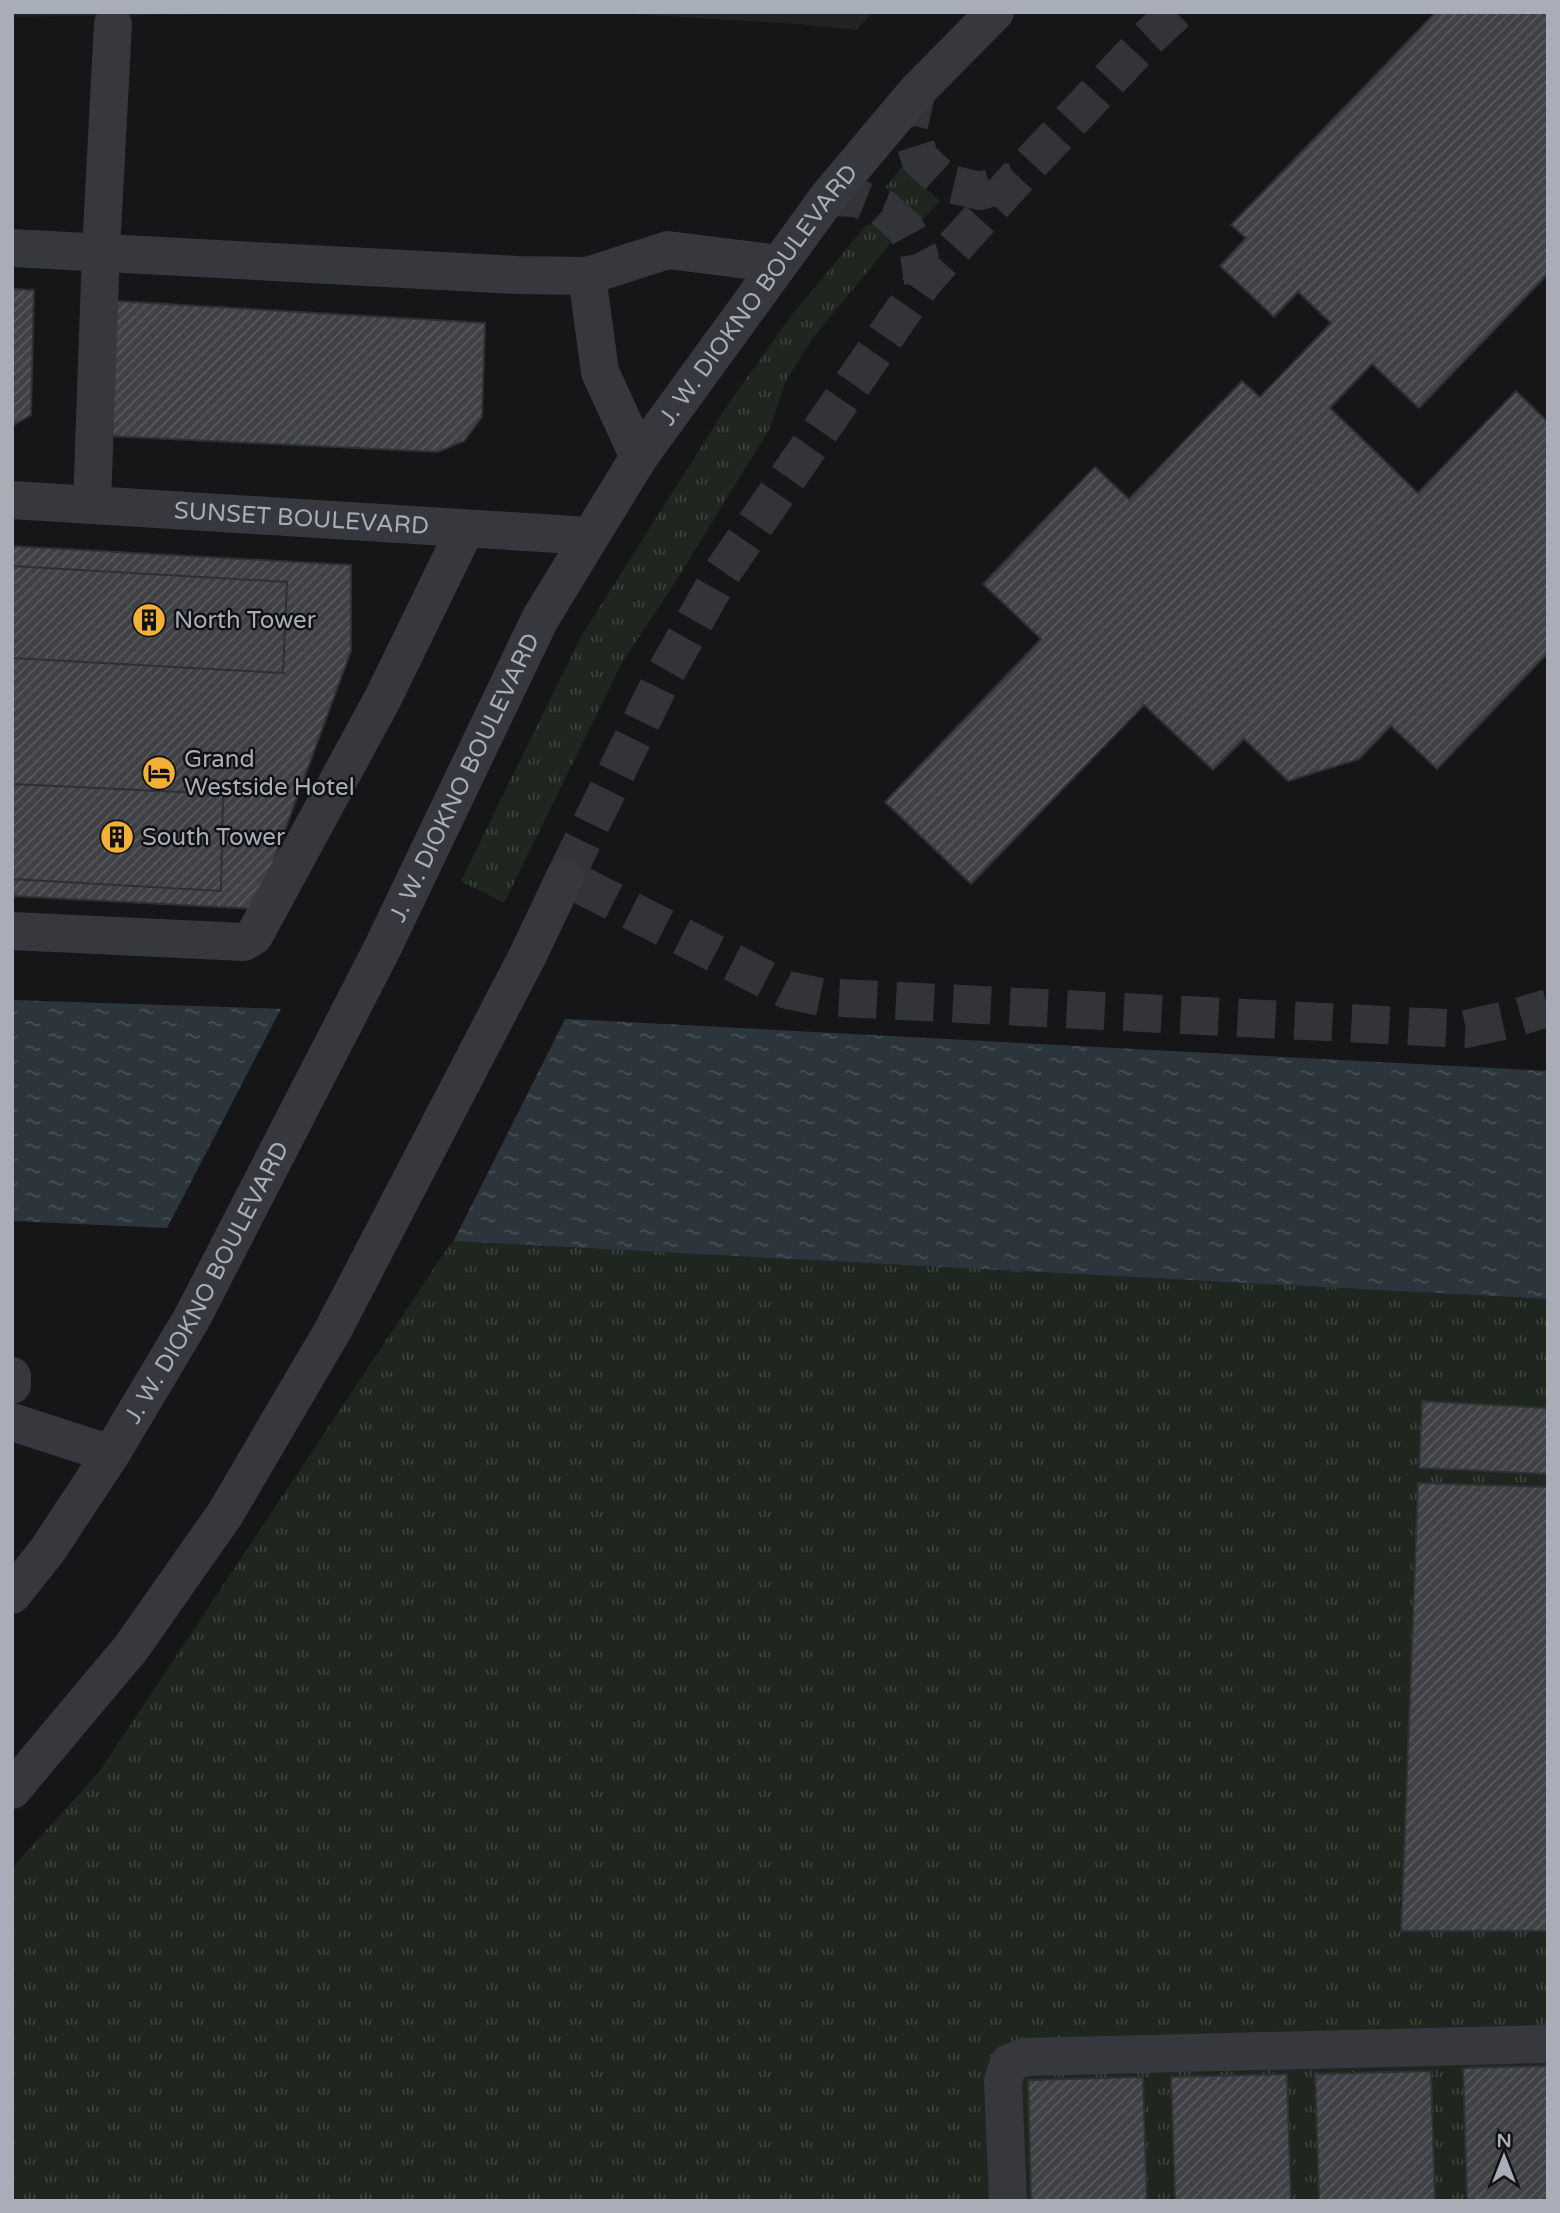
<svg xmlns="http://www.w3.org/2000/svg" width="1560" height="2213" viewBox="0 0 1560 2213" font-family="'Varela Round',sans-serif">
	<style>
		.built { fill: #222225 }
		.grass { fill: url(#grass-tufts) }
		.water { fill: url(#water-ripples) }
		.pier { fill: #161618 }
		.building { fill: url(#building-hatch); stroke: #303034; stroke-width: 2 }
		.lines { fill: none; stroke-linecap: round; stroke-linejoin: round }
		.minor-tunnel { stroke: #333438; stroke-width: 38; stroke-dasharray: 38 19; stroke-linecap: butt }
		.minor { stroke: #37383d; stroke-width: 38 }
		.labels { text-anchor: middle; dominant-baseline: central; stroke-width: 5; stroke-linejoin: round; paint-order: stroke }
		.street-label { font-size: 24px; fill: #a8adb8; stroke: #111113 }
		.poi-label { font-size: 24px; fill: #a8adb8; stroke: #111113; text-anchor: start }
	</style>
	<defs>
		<pattern id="grass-tufts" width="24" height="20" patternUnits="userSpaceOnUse" patternTransform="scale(1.75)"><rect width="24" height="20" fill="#1e261f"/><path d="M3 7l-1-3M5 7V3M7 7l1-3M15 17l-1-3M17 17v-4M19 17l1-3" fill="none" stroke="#3c433d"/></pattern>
		<pattern id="water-ripples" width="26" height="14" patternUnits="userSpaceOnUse" patternTransform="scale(1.75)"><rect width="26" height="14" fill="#2c353c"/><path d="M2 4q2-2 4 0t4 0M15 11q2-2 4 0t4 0" fill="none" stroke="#485056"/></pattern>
		<pattern id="building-hatch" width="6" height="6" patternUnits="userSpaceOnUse" patternTransform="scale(1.75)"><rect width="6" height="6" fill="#404145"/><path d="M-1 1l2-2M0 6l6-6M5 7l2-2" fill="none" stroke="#595a5e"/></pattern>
	</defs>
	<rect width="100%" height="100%" fill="#161618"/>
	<g class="built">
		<path d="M12,12h360l-360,5z"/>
		<path d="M598,12h275l-16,18 -60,-6z"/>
	</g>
	<g class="grass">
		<path d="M906,162l10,18 24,21 -22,23 -7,-15 -26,-21z"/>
		<path d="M876,224l11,6 3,14 -77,94 -28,44 -15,46 -94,153 -53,80 -119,242 -43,-22 119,-243 149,-235 62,-87 75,-91z"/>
		<path d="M452,1241l1096,58v902h-1536v-333l87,-96z"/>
	</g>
	<path class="water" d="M12,1000l519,17 1017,54v228l-1096,-58 -440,-20z"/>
	<path class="pier" d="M283,1005l284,10 -115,229 -286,-14z"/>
	<g class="building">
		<path d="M1436,12h112v262l-129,134 -47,-44 -42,44 88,85 98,-102 32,31v231l-111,116 -46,-43 -32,33 -71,22 -44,-42 -31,31 -69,-65 -173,179 -86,-82 156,-163 -58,-55 112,-117 34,32 113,-118 18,16 71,-74 -33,-31 -24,25 -54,-51 26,-28 -15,-13z"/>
		<path d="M12,289l22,1 -3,125 -19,11z"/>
		<path d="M116,301l369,22 -3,94 -18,24 -26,11 -329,-16z"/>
		<path d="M12,546l339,19v86l-95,258 -244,-13z"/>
		<path d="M12,566l275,16 -4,91 -271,-15z"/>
		<path d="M12,784l211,10 -2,97 -209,-12z"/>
		<path d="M1422,1401l126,7v66l-129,-6z"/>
		<path d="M1418,1483l130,4v444h-147z"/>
		<path d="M1548,2066v135h-81l-4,-133z"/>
		<path d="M1431,2071l4,130h-116l-4,-127z"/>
		<path d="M1287,2074l4,127h-116l-4,-124z"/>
		<path d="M1143,2077l4,124h-116l-3,-121z"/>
	</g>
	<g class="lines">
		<g class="minor-tunnel">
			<path d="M1176,12l-28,26 -134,143 -91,101 -202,292 -60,107 -96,196 222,113 34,7 645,32 45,-10 37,-11"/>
			<path d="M917,91l-8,34 11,34 26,24 34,8 34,-10"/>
			<path d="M828,197l29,1 27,11 21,19 14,26 4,28"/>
		</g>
		<g class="minor">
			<path d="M12,248l505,27 70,1 81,-26 111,14"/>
			<path d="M587,276l13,96 39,85"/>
			<path id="s1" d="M12,500l578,36"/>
			<path d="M92,504l9,-253 12,-227"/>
			<path d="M12,931l232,11 10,-6 129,-238 82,-168"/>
			<path d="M12,1376v9"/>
			<path d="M12,1422l99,32"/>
			<path id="s2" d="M12,1595l35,-44 64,-97 81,-136 190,-369 158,-330 99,-162 189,-260 89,-106 78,-79"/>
			<path d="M12,1790l119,-142 94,-134 108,-184 195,-375 37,-78"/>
			<path d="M1008,2201l-5,-120 6,-18 16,-6 523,-13"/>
		</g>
	</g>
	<defs>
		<g id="building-disc" transform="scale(1.75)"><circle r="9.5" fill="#f2b134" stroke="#111113"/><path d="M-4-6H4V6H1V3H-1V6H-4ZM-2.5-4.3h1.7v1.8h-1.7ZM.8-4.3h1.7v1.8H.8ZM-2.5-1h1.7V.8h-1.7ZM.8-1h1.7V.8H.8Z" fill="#111"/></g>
		<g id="hotel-disc" transform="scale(1.75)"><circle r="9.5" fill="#f2b134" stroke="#111113"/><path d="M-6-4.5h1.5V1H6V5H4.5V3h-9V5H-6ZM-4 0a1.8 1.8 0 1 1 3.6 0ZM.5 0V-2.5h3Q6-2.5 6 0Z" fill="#111"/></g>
	</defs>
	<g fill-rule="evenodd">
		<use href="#building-disc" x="149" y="620"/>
		<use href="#hotel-disc" x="159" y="773"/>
		<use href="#building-disc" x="117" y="837"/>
	</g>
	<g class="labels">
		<g class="street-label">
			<text stroke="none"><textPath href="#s2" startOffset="1503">J. W. DIOKNO BOULEVARD</textPath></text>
			<text stroke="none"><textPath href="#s1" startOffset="290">SUNSET BOULEVARD</textPath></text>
			<text stroke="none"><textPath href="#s2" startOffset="936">J. W. DIOKNO BOULEVARD</textPath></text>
			<text stroke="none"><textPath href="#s2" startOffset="369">J. W. DIOKNO BOULEVARD</textPath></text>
		</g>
		<g class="poi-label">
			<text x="174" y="620">North Tower</text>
			<text x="184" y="759">Grand<tspan x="184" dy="28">Westside Hotel</tspan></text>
			<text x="142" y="837">South Tower</text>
		</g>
	</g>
	<rect width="1560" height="2213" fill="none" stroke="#a8adb8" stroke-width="28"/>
	<g transform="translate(1504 2157)" stroke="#111113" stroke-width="5" paint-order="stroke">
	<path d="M0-5L12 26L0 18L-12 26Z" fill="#a8adb8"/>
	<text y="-10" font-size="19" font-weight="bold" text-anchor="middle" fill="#a8adb8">N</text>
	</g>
</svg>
